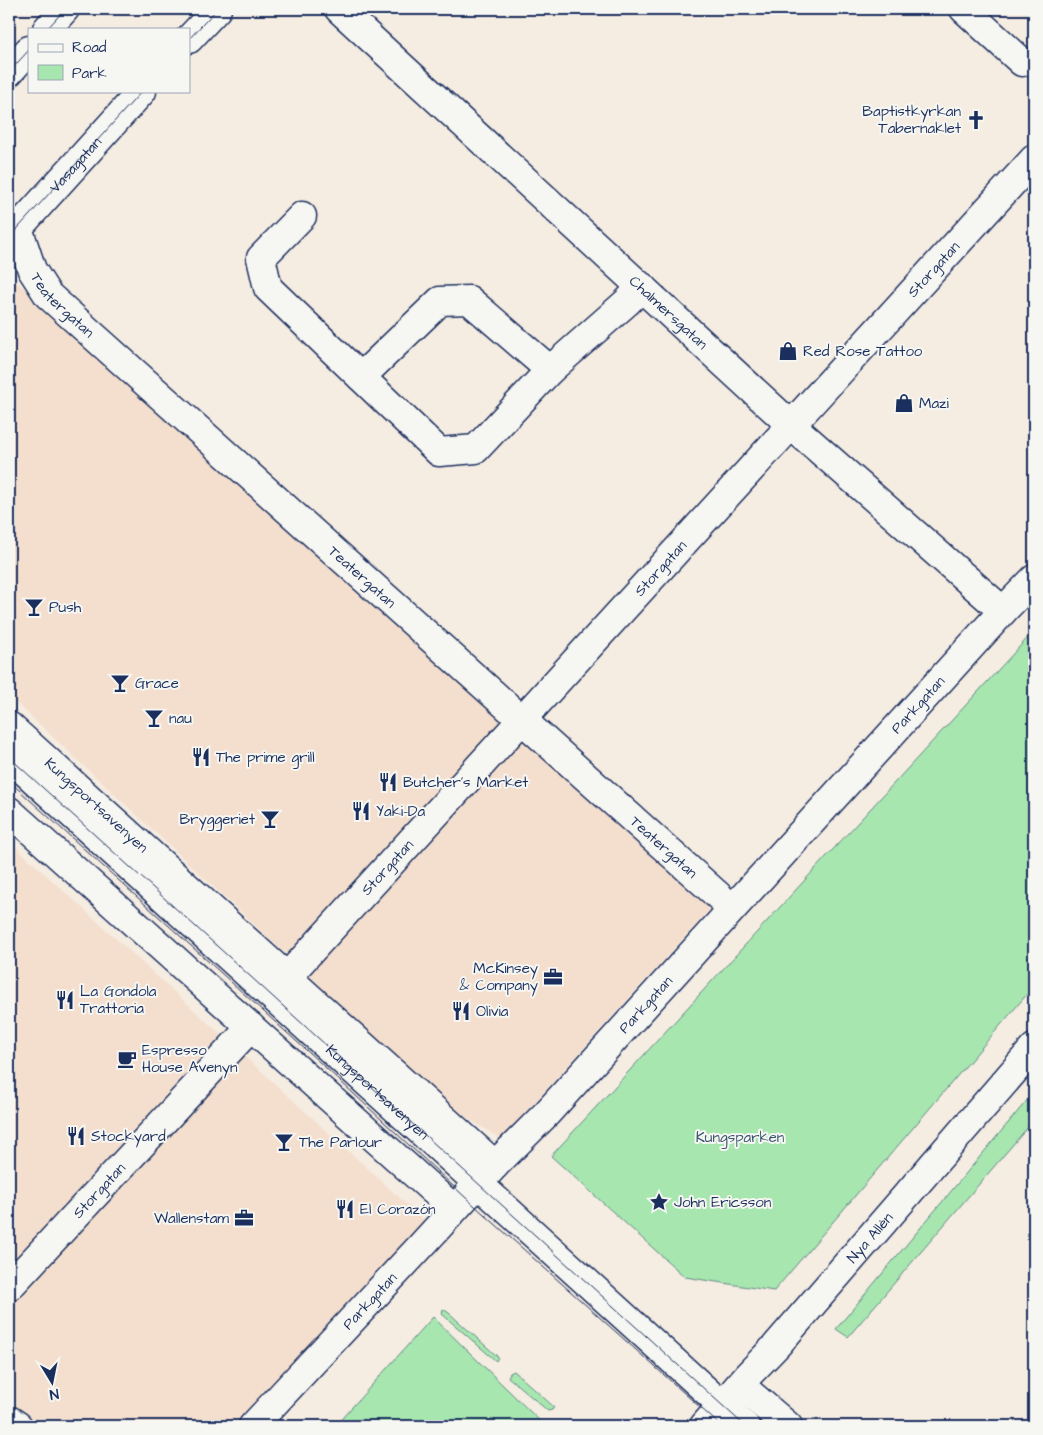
<svg xmlns="http://www.w3.org/2000/svg" width="1043" height="1435" viewBox="0 0 1043 1435" font-family="'Architects Daughter',sans-serif">
	<style>
		.built { fill: #f4dfce }
		.green { fill: #a7e6af; stroke: #618a86 }
		.lines { fill: none; stroke-linecap: round; stroke-linejoin: round }
		.minor-casing { stroke: #1b2f5e; stroke-width: 31 }
		.major-casing { stroke: #1b2f5e; stroke-width: 31 }
		.minor { stroke: #f6f6f2; stroke-width: 28 }
		.major { stroke: #f6f6f2; stroke-width: 28 }
		.tram { stroke: #1b2f5e; stroke-width: 1 }
		.labels { text-anchor: middle; dominant-baseline: central; stroke-width: 4; stroke-linejoin: round; paint-order: stroke }
		.poi-label { font-size: 15px; fill: #1b2f5e; stroke: #f6f6f2; text-anchor: start }
		.street-label { font-size: 15px; fill: #1b2f5e; stroke: #f6f6f2 }
		.park-label { font-size: 15px; fill: #37546e; stroke: #f6f6f2 }
	</style>
	<rect width="100%" height="100%" fill="#f5ece2"/>
	<filter id="ink" filterUnits="userSpaceOnUse"><feTurbulence type="fractalNoise" baseFrequency=".02" numOctaves="2"/><feDisplacementMap in="SourceGraphic" scale="10" xChannelSelector="R" yChannelSelector="G"/><feConvolveMatrix kernelMatrix="1 2 1 2 8 2 1 2 1" color-interpolation-filters="sRGB"/></filter>
	<g filter="url(#ink)">
		<g class="built">
			<path d="M9,275l536,476 168,155 -212,233 -51,-32 -441,-411z"/>
			<path d="M9,841l417,381 -191,204h-203l-23,-15z"/>
		</g>
		<g class="green">
			<path d="M1034,631v355l-260,305 -89,-14 -134,-121z"/>
			<path d="M1034,1092v28l-186,217 -12,-8z"/>
			<path d="M443,1309l6,4 49,44 -2,4 -54,-47z"/>
			<path d="M433,1317l112,109h-210z"/>
			<path d="M514,1371l40,36 -2,3 -4,1 -40,-34 2,-4z"/>
		</g>
		<g class="lines">
			<g class="minor-casing">
				<g id="minor">
					<path id="s1" d="M339,9l452,416 212,186"/>
					<path d="M964,9l58,53"/>
					<path d="M47,29l18,-20"/>
					<path d="M189,39l28,-30"/>
					<path d="M9,72l20,-22"/>
					<path d="M302,216l-41,42 7,30 171,164 37,-3 74,-79 77,-68 15,-15"/>
					<path id="s2" d="M18,228l14,42 16,25 684,613"/>
					<path id="s3" d="M9,238l133,-147"/>
					<path d="M361,377l79,-76 29,-1 81,70"/>
					<path id="s4" d="M9,726l486,439"/>
					<path d="M9,757l736,669"/>
					<path d="M9,811l445,398"/>
					<path id="s5" d="M286,978l748,-819"/>
					<path id="s6" d="M9,1287l242,-260"/>
					<path d="M740,1385l48,41"/>
					<path d="M9,1420l9,6"/>
				</g>
			</g>
			<g class="major-casing">
				<g id="major">
					<path id="s7" d="M253,1426l167,-179 75,-82 52,-52 456,-502 31,-32"/>
					<path id="s8" d="M704,1426l44,-51 28,-29 258,-298"/>
				</g>
			</g>
			<use href="#minor" class="minor"/>
			<use href="#major" class="major"/>
			<g class="tram">
				<path d="M47,29l18,-20"/>
				<path d="M189,39l28,-30"/>
				<path d="M9,72l20,-22"/>
				<path d="M9,238l133,-147"/>
				<path id="s9" d="M9,757l736,669"/>
				<path d="M9,781l318,288 138,128 256,229"/>
			</g>
		</g>
	</g>
	<defs>
		<g id="church-bare" transform="scale(1.5)"><path d="M-1.2-6h2.4v3.5h3.3v2.4h-3.3V6h-2.4V-.1h-3.3v-2.4h3.3Z" fill="#1b2f5e" stroke="#f6f6f2" stroke-width="2.5" paint-order="stroke"/></g>
		<g id="shop-bare" transform="scale(1.5)"><path d="M-5-2.5h2.3a2.7 3.5 0 0 1 5.4 0H5L5.5 6h-11ZM-1.5-2.5h3a1.5 2.3 0 0 0-3 0Z" fill="#1b2f5e" stroke="#f6f6f2" stroke-width="2.5" paint-order="stroke"/></g>
		<g id="bar-bare" transform="scale(1.5)"><path d="M-6-5H6L.8 .8V4.5H3.5V6h-7V4.5H-.8V.8Z" fill="#1b2f5e" stroke="#f6f6f2" stroke-width="2.5" paint-order="stroke"/></g>
		<g id="restaurant-bare" transform="scale(1.5)"><path d="M-5-6h1v4h1v-4h1v4h1v-4h1v5L-1.5 .5V6h-2V.5L-5-1ZM5-6V6H3V1.5H1.5Q1.5-4 5-6Z" fill="#1b2f5e" stroke="#f6f6f2" stroke-width="2.5" paint-order="stroke"/></g>
		<g id="office-bare" transform="scale(1.5)"><path d="M-6-3h4V-5.5h4V-3h4V5H-6ZM-1-4.5V-3h2v-1.5ZM-6 0V1H6V0Z" fill="#1b2f5e" stroke="#f6f6f2" stroke-width="2.5" paint-order="stroke"/></g>
		<g id="cafe-bare" transform="scale(1.5)"><path d="M-5.5-4.5H6V0H3Q3 3.5 0 3.5H-2.5Q-5.5 3.5-5.5 0ZM3-3.2v2h1.7v-2ZM-6 4.5H4V6H-6Z" fill="#1b2f5e" stroke="#f6f6f2" stroke-width="2.5" paint-order="stroke"/></g>
		<g id="sight-bare" transform="scale(1.5)"><path d="M0-6L1.8-2.2L6-1.7L2.9 1.2L3.7 5.4L0 3.3L-3.7 5.4L-2.9 1.2L-6-1.7L-1.8-2.2Z" fill="#1b2f5e" stroke="#f6f6f2" stroke-width="2.5" paint-order="stroke"/></g>
	</defs>
	<g fill-rule="evenodd">
		<use href="#church-bare" x="976" y="120"/>
		<use href="#shop-bare" x="788" y="351"/>
		<use href="#shop-bare" x="904" y="403"/>
		<use href="#bar-bare" x="34" y="607"/>
		<use href="#bar-bare" x="120" y="683"/>
		<use href="#bar-bare" x="154" y="718"/>
		<use href="#restaurant-bare" x="201" y="757"/>
		<use href="#restaurant-bare" x="388" y="782"/>
		<use href="#restaurant-bare" x="361" y="811"/>
		<use href="#bar-bare" x="270" y="819"/>
		<use href="#office-bare" x="553" y="977"/>
		<use href="#restaurant-bare" x="65" y="1000"/>
		<use href="#restaurant-bare" x="461" y="1011"/>
		<use href="#cafe-bare" x="127" y="1059"/>
		<use href="#restaurant-bare" x="76" y="1136"/>
		<use href="#bar-bare" x="284" y="1142"/>
		<use href="#sight-bare" x="659" y="1202"/>
		<use href="#restaurant-bare" x="345" y="1209"/>
		<use href="#office-bare" x="244" y="1218"/>
	</g>
	<g class="labels">
		<g class="poi-label">
			<text x="961" y="111" text-anchor="end">Baptistkyrkan<tspan x="961" dy="17">Tabernaklet</tspan></text>
			<text x="803" y="351">Red Rose Tattoo</text>
			<text x="919" y="403">Mazi</text>
			<text x="49" y="607">Push</text>
			<text x="135" y="683">Grace</text>
			<text x="169" y="718">nau</text>
			<text x="216" y="757">The prime grill</text>
			<text x="403" y="782">Butcher's Market</text>
			<text x="376" y="811">Yaki-Da</text>
			<text x="255" y="819" text-anchor="end">Bryggeriet</text>
			<text x="538" y="968" text-anchor="end">McKinsey<tspan x="538" dy="17">&amp; Company</tspan></text>
			<text x="80" y="991">La Gondola<tspan x="80" dy="17">Trattoria</tspan></text>
			<text x="476" y="1011">Olivia</text>
			<text x="142" y="1050">Espresso<tspan x="142" dy="17">House Avenyn</tspan></text>
			<text x="91" y="1136">Stockyard</text>
			<text x="299" y="1142">The Parlour</text>
			<text x="674" y="1202">John Ericsson</text>
			<text x="360" y="1209">El Corazón</text>
			<text x="229" y="1218" text-anchor="end">Wallenstam</text>
		</g>
		<g class="street-label">
			<text stroke="none"><textPath href="#s3" startOffset="99">Vasagatan</textPath></text>
			<text stroke="none"><textPath href="#s5" startOffset="960">Storgatan</textPath></text>
			<text stroke="none"><textPath href="#s2" startOffset="91">Teatergatan</textPath></text>
			<text stroke="none"><textPath href="#s1" startOffset="448">Chalmersgatan</textPath></text>
			<text stroke="none"><textPath href="#s5" startOffset="555">Storgatan</textPath></text>
			<text stroke="none"><textPath href="#s2" startOffset="496">Teatergatan</textPath></text>
			<text stroke="none"><textPath href="#s7" startOffset="981">Parkgatan</textPath></text>
			<text stroke="none"><textPath href="#s4" startOffset="118">Kungsportsavenyen</textPath></text>
			<text stroke="none"><textPath href="#s2" startOffset="901">Teatergatan</textPath></text>
			<text stroke="none"><textPath href="#s5" startOffset="150">Storgatan</textPath></text>
			<text stroke="none"><textPath href="#s7" startOffset="576">Parkgatan</textPath></text>
			<text stroke="none"><textPath href="#s9" startOffset="498">Kungsportsavenyen</textPath></text>
			<text stroke="none"><textPath href="#s6" startOffset="132">Storgatan</textPath></text>
			<text stroke="none"><textPath href="#s8" startOffset="251">Nya Allén</textPath></text>
			<text stroke="none"><textPath href="#s7" startOffset="171">Parkgatan</textPath></text>
		</g>
		<g class="park-label">
			<text x="740" y="1137">Kungsparken</text>
		</g>
	</g>
	<rect width="1043" height="1435" fill="none" stroke="#f6f6f2" stroke-width="30"/>
	<rect x="15" y="15" width="1013" height="1405" fill="none" stroke="#1b2f5e" stroke-width="2" filter="url(#ink)"/>
	<rect x="28" y="28" width="162" height="65" fill="#f6f6f2" stroke="#9ea6b7"/>
	<rect x="38" y="44" width="25" height="8" fill="#f6f6f2" stroke="#9ea6b7"/>
	<text x="72" y="52" font-size="15" fill="#1b2f5e">Road</text>
	<rect x="38" y="65" width="25" height="15" fill="#a7e6af" stroke="#9ea6b7"/>
	<text x="72" y="78" font-size="15" fill="#1b2f5e">Park</text>
	<g transform="translate(52 1382) rotate(170)" stroke="#f6f6f2" stroke-width="4" paint-order="stroke">
	<path d="M0-4L9 19L0 12L-9 19Z" fill="#1b2f5e"/>
	<text y="-8" font-size="14" font-weight="bold" text-anchor="middle" fill="#1b2f5e">N</text>
	</g>
</svg>
